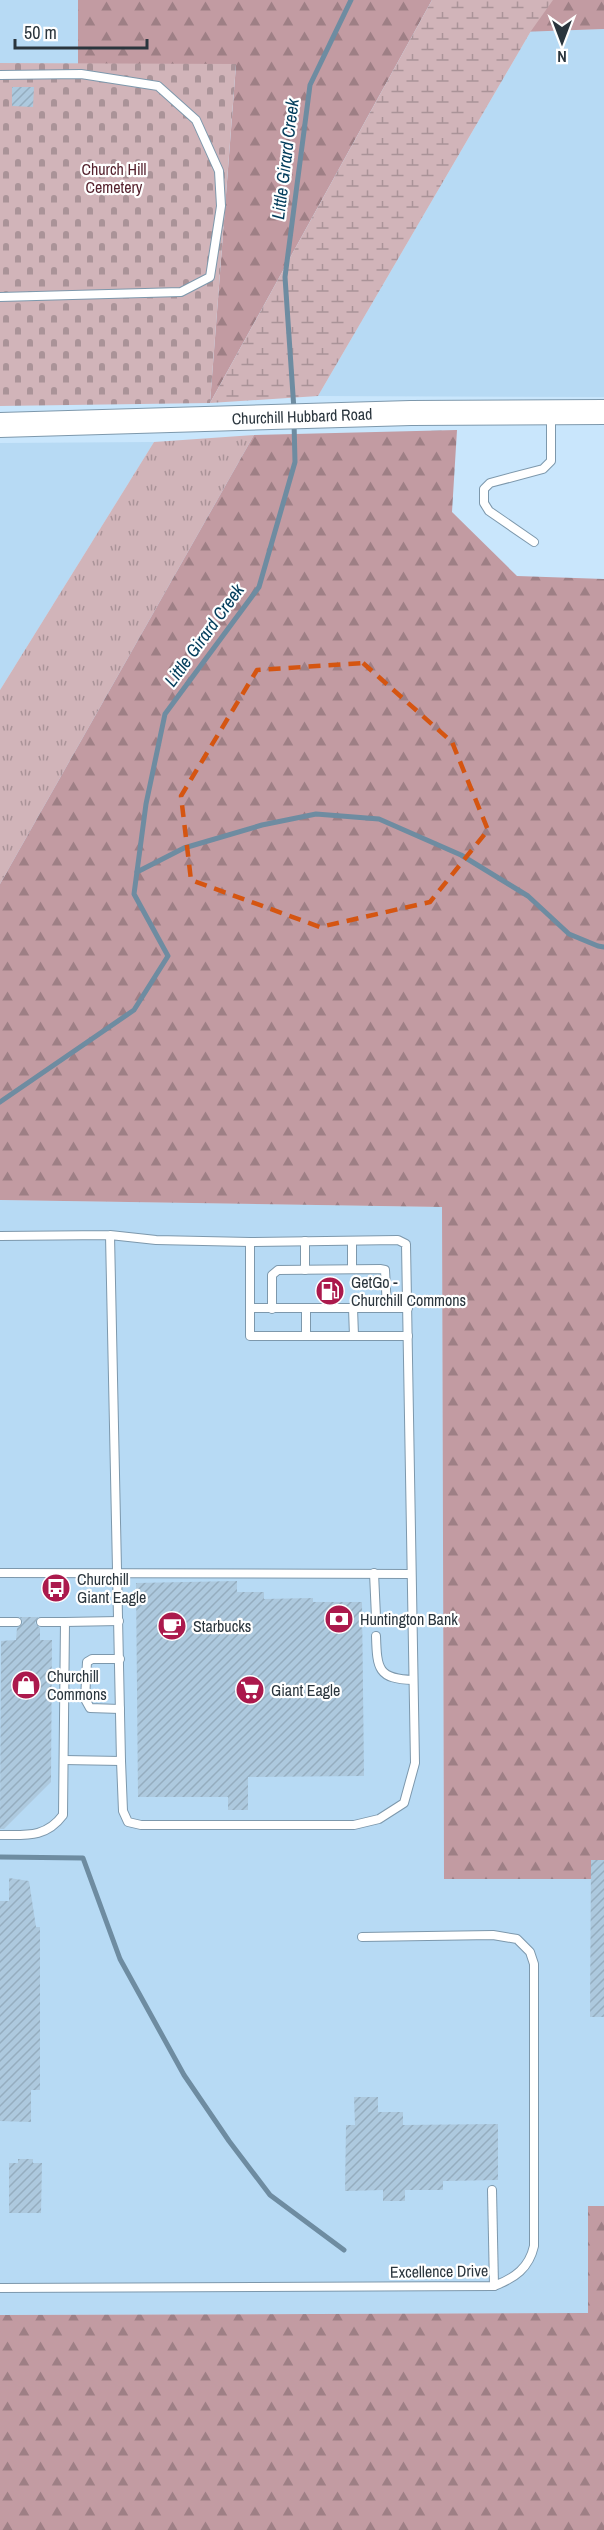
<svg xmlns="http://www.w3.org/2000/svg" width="604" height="2530" viewBox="0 0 604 2530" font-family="'Archivo Narrow',sans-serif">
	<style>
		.built { fill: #b7daf4 }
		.grass { fill: url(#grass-tufts) }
		.forest { fill: url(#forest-firs) }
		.wetland { fill: url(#wetland-marsh) }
		.cemetery { fill: url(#cemetery-stones) }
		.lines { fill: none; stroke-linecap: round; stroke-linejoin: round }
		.stream { stroke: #6e8ca1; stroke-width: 5 }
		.building { fill: url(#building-hatch) }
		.service-casing { stroke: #7d98ac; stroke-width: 10 }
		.secondary-casing { stroke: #7d98ac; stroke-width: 26 }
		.service { stroke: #fff; stroke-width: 8 }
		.secondary { stroke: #fff; stroke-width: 24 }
		.marked { fill: none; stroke: #d55511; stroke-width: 4.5; stroke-dasharray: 12 8; stroke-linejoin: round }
		.labels { text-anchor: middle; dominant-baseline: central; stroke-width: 4.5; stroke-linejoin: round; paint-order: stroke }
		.park-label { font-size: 16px; fill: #55222e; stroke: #fff }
		.street-label { font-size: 16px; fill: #2a353d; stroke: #fff }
		.poi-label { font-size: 16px; fill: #2a353d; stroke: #fff; text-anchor: start }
		.water-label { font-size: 18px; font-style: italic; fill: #033d5c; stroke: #fff }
	</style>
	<defs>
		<pattern id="grass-tufts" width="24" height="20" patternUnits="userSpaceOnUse" patternTransform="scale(1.5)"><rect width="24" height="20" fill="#d1b4b9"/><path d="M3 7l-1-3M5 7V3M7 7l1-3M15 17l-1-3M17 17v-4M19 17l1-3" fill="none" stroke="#aa9398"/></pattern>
		<pattern id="forest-firs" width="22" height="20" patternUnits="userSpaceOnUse" patternTransform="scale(1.5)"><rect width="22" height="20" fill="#c29ba2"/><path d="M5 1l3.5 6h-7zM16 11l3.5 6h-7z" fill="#9e7f85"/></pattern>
		<pattern id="wetland-marsh" width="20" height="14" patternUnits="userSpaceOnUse" patternTransform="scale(1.5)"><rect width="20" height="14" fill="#d1b4b9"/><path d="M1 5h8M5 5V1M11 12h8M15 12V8" fill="none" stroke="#aa9398"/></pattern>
		<pattern id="cemetery-stones" width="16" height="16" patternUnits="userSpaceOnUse" patternTransform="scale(1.5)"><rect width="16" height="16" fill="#d1b4b9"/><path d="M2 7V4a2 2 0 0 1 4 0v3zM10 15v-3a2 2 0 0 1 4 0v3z" fill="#aa9398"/></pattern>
		<pattern id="building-hatch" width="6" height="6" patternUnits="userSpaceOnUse" patternTransform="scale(1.5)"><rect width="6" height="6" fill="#adc9de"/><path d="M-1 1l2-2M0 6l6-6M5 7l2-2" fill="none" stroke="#95adbf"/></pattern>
	</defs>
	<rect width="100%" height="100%" fill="#c9e6fc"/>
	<g class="built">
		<path d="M0,0h78v64l-78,-1z"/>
		<path d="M604,29v368l-286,-1 213,-365z"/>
		<path d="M154,442l-154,248v-247z"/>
		<path d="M0,1200l442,7 2,672h160v327h-16l1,107 -589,2z"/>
	</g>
	<path class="grass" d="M254,435l-254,449v-194l154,-248z"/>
	<g class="forest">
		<path d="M78,0h354l-222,403 26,-338 -158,-1z"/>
		<path d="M546,0h58v29l-84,3z"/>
		<path d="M457,430l-5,82 65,64 87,3v1300h-160l-2,-672 -442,-7v-316l254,-449z"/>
		<path d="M588,2206h16v324h-604v-215l588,-2z"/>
	</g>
	<path class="wetland" d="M432,0h121l-22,31 -213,365 -108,7z"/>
	<path class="cemetery" d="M0,63l236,1 -26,339 -210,3z"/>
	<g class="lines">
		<g class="stream">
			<path d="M294,410l-9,-133 25,-192 41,-85"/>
			<path d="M137,872l47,-24 78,-23 54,-11 63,5 82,36 67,41 41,38 29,12 6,1"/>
			<path d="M0,1102l134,-92 34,-54 -34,-62 12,-90 19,-90 94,-127 36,-125 -1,-40"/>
			<path d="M0,1857l83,1 37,101 64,116 45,66 41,54 74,55"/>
		</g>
	</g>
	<g class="building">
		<path d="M12,87h22l-1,20 -21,-1z"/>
		<path d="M237,1581v11h27v7l49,-1v4h49l2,174 -116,1v33h-20v-13h-90l-2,-214z"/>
		<path d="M20,1617h18l-3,6 5,5v12h12l-1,142 -47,47h-4l1,-188 15,-1 1,-12 6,-5z"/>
		<path d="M591,1860h13v157h-14z"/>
		<path d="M9,1878l20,3 7,46h4v163h-9v32l-31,-1v-220h9z"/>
		<path d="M354,2097h24v15h25v13l95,-1v56l-55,1v9h-38v11h-22v-11l-38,1 1,-66h9z"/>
		<path d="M18,2159h15v4h9l-1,50h-32v-50h9z"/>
	</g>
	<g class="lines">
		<g class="service-casing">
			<g id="service">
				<path d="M0,75l81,-1 77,12 38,34 23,51 2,35 -11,71 -29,15 -181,5"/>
				<path d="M534,542l-45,-31 -5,-8v-14l6,-6 53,-14 8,-8v-47"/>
				<path d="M0,1236l110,-1 46,5 94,2 148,-2 8,4 9,519 -11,40 -25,16 -25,6h-213l-13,-3 -5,-11 -2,-50 -11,-526"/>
				<path d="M305,1241v29"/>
				<path d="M352,1241v28"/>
				<path d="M250,1242v94h158"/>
				<path d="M250,1308h158"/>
				<path d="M353,1308l1,28"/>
				<path d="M272,1309v-34l6,-5 102,-1 5,1 2,38"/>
				<path d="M306,1309v27"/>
				<path d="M0,1573l411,1"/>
				<path d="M374,1573l2,44"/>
				<path d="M0,1622h17"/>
				<path d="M41,1622h24"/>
				<path d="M376,1636c1,33 2,43 37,44"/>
				<path d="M120,1659h-28l-5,3 -2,37 5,9 30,1"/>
				<path d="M64,1760l57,1"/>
				<path d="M0,1835c26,0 46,3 63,-20l2,-193 54,-1"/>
				<path d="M492,2190l2,96"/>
				<path d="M0,2288l494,-2c21,-8 35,-18 40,-40v-282l-4,-12 -13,-13 -24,-4 -131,2"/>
			</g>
		</g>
		<g class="secondary-casing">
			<path id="secondary" d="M0,425l411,-12 193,-1"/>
		</g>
		<use href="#service" class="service"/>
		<use href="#secondary" class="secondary"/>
	</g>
	<path class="marked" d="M363,663l89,79 36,88 -58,72 -110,25 -129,-47 -10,-84 76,-126z"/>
	<defs>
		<g id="fuel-disc" transform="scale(1.5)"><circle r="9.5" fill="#ab194c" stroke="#fff"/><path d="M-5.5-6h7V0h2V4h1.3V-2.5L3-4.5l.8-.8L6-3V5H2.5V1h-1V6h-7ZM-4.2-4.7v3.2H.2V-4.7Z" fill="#fff"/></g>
		<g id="bus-disc" transform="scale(1.5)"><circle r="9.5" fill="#ab194c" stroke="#fff"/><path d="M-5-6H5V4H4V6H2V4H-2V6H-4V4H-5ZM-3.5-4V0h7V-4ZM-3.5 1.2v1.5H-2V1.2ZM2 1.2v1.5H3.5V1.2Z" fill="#fff"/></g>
		<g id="bank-disc" transform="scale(1.5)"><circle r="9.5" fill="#ab194c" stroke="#fff"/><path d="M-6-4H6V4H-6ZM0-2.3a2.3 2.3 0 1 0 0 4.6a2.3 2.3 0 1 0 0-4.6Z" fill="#fff"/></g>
		<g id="cafe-disc" transform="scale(1.5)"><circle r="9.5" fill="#ab194c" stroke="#fff"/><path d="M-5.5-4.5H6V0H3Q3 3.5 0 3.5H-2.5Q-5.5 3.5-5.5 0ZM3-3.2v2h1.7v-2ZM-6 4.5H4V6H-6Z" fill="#fff"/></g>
		<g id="shop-disc" transform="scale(1.5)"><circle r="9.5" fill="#ab194c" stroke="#fff"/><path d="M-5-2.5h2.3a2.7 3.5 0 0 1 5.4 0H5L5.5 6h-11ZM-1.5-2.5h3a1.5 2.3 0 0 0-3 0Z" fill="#fff"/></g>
		<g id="supermarket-disc" transform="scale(1.5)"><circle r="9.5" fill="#ab194c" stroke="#fff"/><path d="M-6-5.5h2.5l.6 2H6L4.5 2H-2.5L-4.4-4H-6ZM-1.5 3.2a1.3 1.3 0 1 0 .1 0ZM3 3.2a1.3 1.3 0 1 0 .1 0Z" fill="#fff"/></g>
	</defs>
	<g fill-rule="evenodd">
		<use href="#fuel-disc" x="330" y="1291"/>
		<use href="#bus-disc" x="56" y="1588"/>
		<use href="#bank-disc" x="339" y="1619"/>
		<use href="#cafe-disc" x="172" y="1626"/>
		<use href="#shop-disc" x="26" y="1685"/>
		<use href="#supermarket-disc" x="250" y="1690"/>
	</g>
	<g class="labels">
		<g class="park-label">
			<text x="114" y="169">Church Hill<tspan x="114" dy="18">Cemetery</tspan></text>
		</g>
		<g class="street-label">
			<text transform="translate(302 416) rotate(-2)">Churchill Hubbard Road</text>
			<text transform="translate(439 2271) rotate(-1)">Excellence Drive</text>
		</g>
		<g class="poi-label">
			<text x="351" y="1282">GetGo -<tspan x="351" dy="18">Churchill Commons</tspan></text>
			<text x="77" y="1579">Churchill<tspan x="77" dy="18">Giant Eagle</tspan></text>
			<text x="360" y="1619">Huntington Bank</text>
			<text x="193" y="1626">Starbucks</text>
			<text x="47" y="1676">Churchill<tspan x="47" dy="18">Commons</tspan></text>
			<text x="271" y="1690">Giant Eagle</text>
		</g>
		<g class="water-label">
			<text transform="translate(285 159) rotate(-83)">Little Girard Creek</text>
			<text transform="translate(204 635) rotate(-54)">Little Girard Creek</text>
		</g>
	</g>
	<g transform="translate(562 42) rotate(180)" stroke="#ffffff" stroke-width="4.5" paint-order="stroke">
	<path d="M0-4.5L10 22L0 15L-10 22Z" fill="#2a353d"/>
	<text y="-9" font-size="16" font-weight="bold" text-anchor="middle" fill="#2a353d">N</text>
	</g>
	<path d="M15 39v9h132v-9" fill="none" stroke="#2a353d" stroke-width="3"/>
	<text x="24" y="39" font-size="18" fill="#2a353d" stroke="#ffffff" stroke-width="4.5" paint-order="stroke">50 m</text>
</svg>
